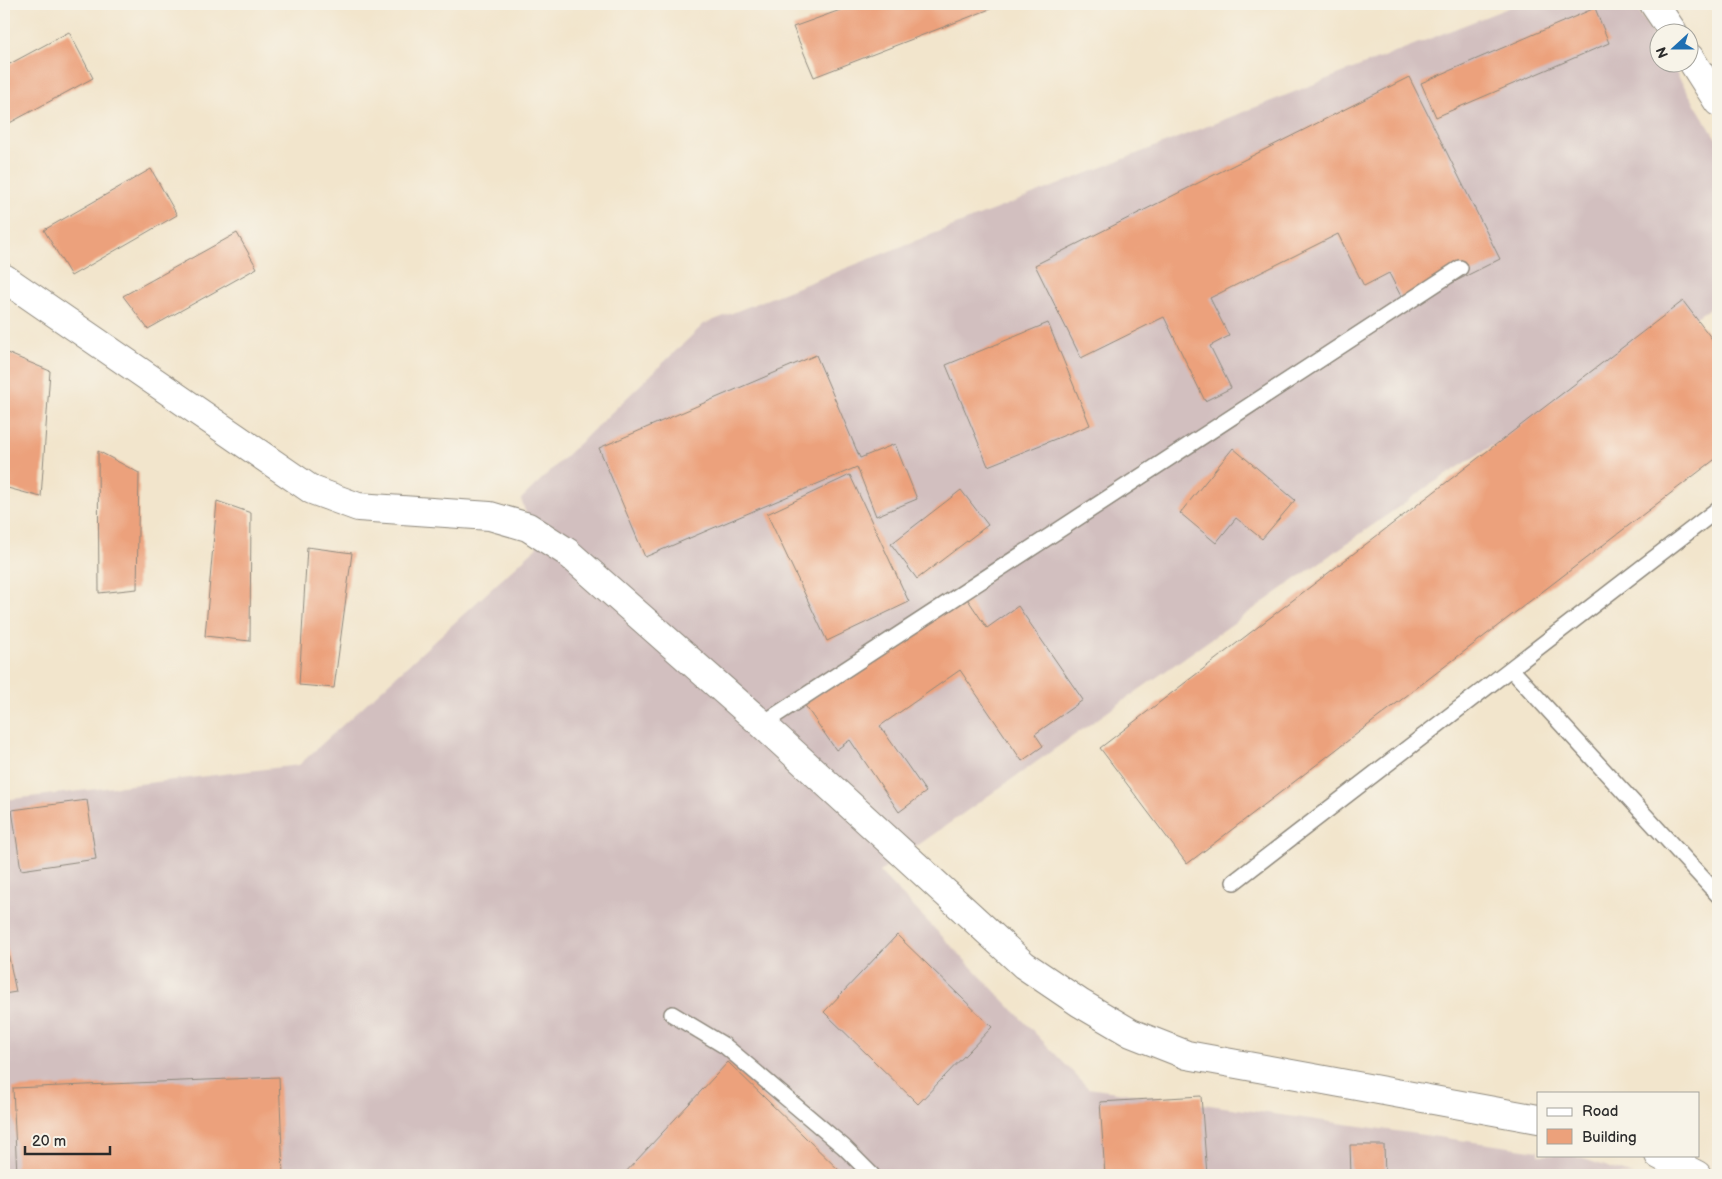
<svg xmlns="http://www.w3.org/2000/svg" width="1722" height="1179" viewBox="0 0 1722 1179" font-family="'Balsamiq Sans',sans-serif">
	<style>
		.industrial { fill: #d2bfbf }
		.building { fill: #eca17b }
		.lines { fill: none; stroke-linecap: round; stroke-linejoin: round }
		.service-casing { stroke: #8e887c; stroke-width: 18 }
		.minor-casing { stroke: #8e887c; stroke-width: 30 }
		.service { stroke: #fff; stroke-width: 15 }
		.minor { stroke: #fff; stroke-width: 28 }
	</style>
	<rect width="100%" height="100%" fill="#f7f3e8"/>
	<filter id="ink" filterUnits="userSpaceOnUse"><feTurbulence type="fractalNoise" baseFrequency=".02" numOctaves="2"/><feDisplacementMap in="SourceGraphic" scale="10" xChannelSelector="R" yChannelSelector="G"/><feConvolveMatrix kernelMatrix="1 2 1 2 8 2 1 2 1" color-interpolation-filters="sRGB"/></filter>
	<filter id="wash" filterUnits="userSpaceOnUse"><feTurbulence type="fractalNoise" baseFrequency=".0096" numOctaves="4" result="noise"/><feDisplacementMap in="SourceGraphic" scale="20" xChannelSelector="R" yChannelSelector="G"/><feGaussianBlur stdDeviation="1.12" result="paint"/><feColorMatrix in="noise" values="0 0 0 0 0 0 0 0 0 0 0 0 0 0 0 0 0 1.4 0 .05"/><feComposite in="paint" operator="in"/></filter>
	<g filter="url(#wash)">
		<rect width="100%" height="100%" fill="#f2e5cc"/>
		<path class="industrial" d="M1518,4h116l25,41 1,17 10,1 48,79v161l-291,184 -547,385 208,216 450,63v4h33l62,20h-1629v-375l295,-35 238,-218 -16,-48 183,-175z"/>
		<g id="blocks">
			<g class="building">
				<path d="M857,4h146l-189,73 -21,-50z"/>
				<path d="M1595,8l14,35 -173,74 -15,-34z"/>
				<path d="M69,32l24,46 -89,48v-59z"/>
				<path d="M1409,77l91,182 -94,47 -17,-33 -25,13 -26,-52 -128,64 19,38 -19,10 21,42 -26,13 -41,-84 -83,41 -46,-93z"/>
				<path d="M151,169l26,46 -106,61 -27,-46z"/>
				<path d="M237,233l20,35 -109,61 -25,-33z"/>
				<path d="M1683,301l35,46v110l-531,407 -87,-116z"/>
				<path d="M1048,323l42,102 -102,41 -42,-101z"/>
				<path d="M7,353l43,18 -9,126 -37,-10v-96z"/>
				<path d="M816,355l44,103 35,-14 22,55 -41,17 -19,-49 -212,90 -46,-109z"/>
				<path d="M1233,448l62,52 -33,39 -26,-21 -20,25 -36,-30z"/>
				<path d="M98,451l41,22 -2,116 -38,4z"/>
				<path d="M850,475l59,127 -82,39 -60,-127z"/>
				<path d="M961,490l27,35 -71,54 -26,-35z"/>
				<path d="M217,501l34,12 -1,128 -45,-5z"/>
				<path d="M307,547l45,6 -18,135 -35,-3z"/>
				<path d="M964,594l23,34 31,-22 65,94 -48,34 8,12 -21,15 -62,-91 -80,56 46,66 -27,20 -49,-72 -14,10 -32,-46z"/>
				<path d="M87,800l9,59 -75,11 -9,-60z"/>
				<path d="M4,933l12,59 -12,2z"/>
				<path d="M897,935l95,92 -74,77 -94,-92z"/>
				<path d="M728,1062l116,113h-221z"/>
				<path d="M279,1077l4,98h-266l-4,-87z"/>
				<path d="M1201,1096l6,79h-102l-5,-73z"/>
				<path d="M1350,1145h34l1,30h-34z"/>
			</g>
		</g>
	</g>
	<g filter="url(#ink)">
		<use href="#blocks" fill-opacity="0" stroke="#8e887c" stroke-width="1"/>
		<g class="lines">
			<g class="service-casing">
				<g id="service">
					<path d="M1511,669l207,226"/>
					<path d="M762,724l698,-456"/>
					<path d="M1234,882l484,-373"/>
					<path d="M672,1014l53,32 119,101 28,28"/>
				</g>
			</g>
			<g class="minor-casing">
				<g id="minor">
					<path d="M1654,4l19,28"/>
					<path d="M1690,58l28,44"/>
					<path d="M4,278l308,212 46,17 132,9 38,11 39,25 195,172 262,241 56,38 51,30 56,22 351,64"/>
					<path d="M1659,1155l38,20"/>
				</g>
			</g>
			<use href="#service" class="service"/>
			<use href="#minor" class="minor"/>
		</g>
	</g>
	<rect width="1722" height="1179" fill="none" stroke="#f7f3e8" stroke-width="20"/>
	<rect x="1537" y="1092" width="162" height="65" fill="#f7f3e8" stroke="#a5a39c"/>
	<rect x="1547" y="1108" width="25" height="8" fill="#ffffff" stroke="#a5a39c"/>
	<text x="1582" y="1116" font-size="15" fill="#2b2b2b">Road</text>
	<rect x="1547" y="1129" width="25" height="15" fill="#eca17b" stroke="#a5a39c"/>
	<text x="1582" y="1142" font-size="15" fill="#2b2b2b">Building</text>
	<g transform="translate(1674 48) rotate(249)"><circle r="24" fill="#f7f3e8" stroke="#a5a39c"/>
	<path d="M0-4L9 19L0 12L-9 19Z" fill="#1f6fb2"/>
	<text y="-8" font-size="14" font-weight="bold" text-anchor="middle" fill="#2b2b2b">N</text>
	</g>
	<path d="M25 1146v8h85v-8" fill="none" stroke="#2b2b2b" stroke-width="2.5"/>
	<text x="32" y="1146" font-size="15" fill="#2b2b2b" stroke="#f7f3e8" stroke-width="4" paint-order="stroke">20 m</text>
</svg>
